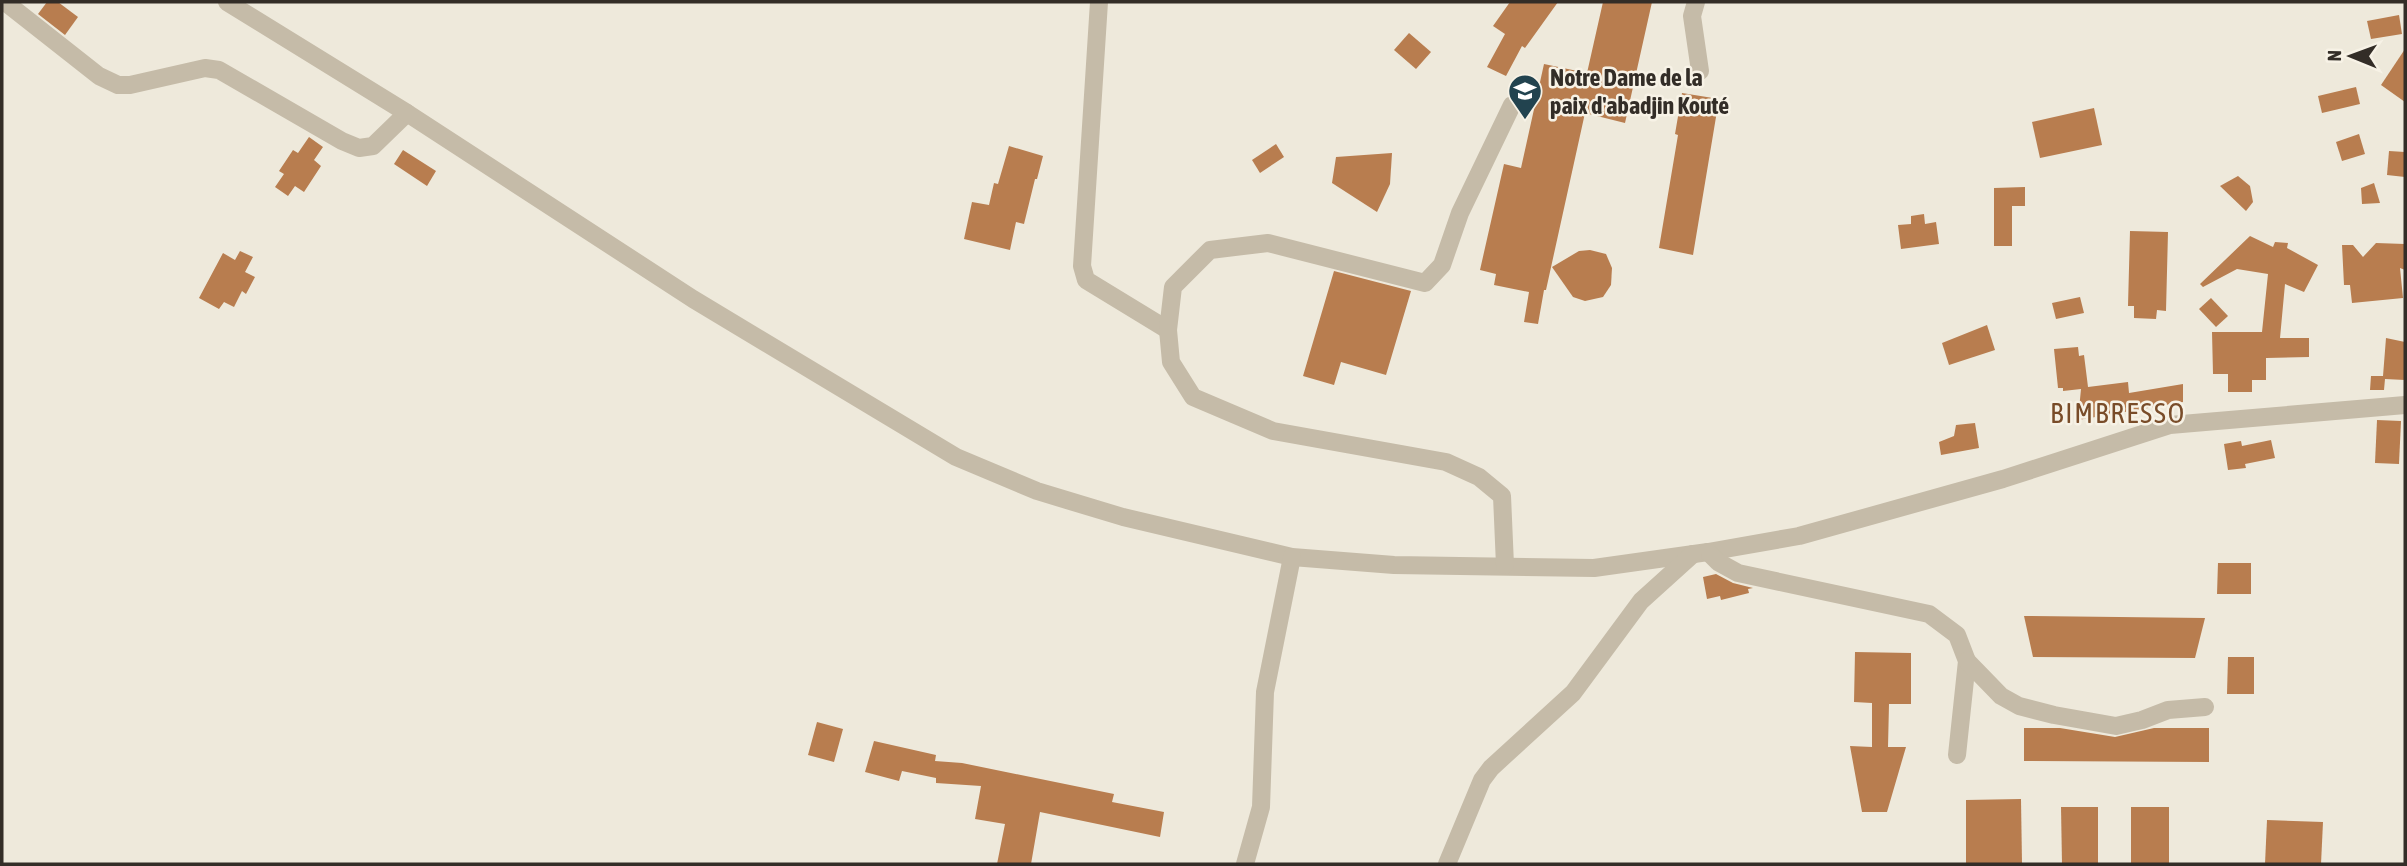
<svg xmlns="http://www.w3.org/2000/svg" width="2407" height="866" viewBox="0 0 2407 866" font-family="'Asap Condensed',sans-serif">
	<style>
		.building { fill: #b87d4f }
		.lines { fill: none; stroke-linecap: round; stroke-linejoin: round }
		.minor { stroke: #c5bba8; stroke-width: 18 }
		.labels { text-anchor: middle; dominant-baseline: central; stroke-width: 5; stroke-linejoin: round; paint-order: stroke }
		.poi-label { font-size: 24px; font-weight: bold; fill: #332d27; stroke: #f7f2e6; text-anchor: start }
		.quarter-label { font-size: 28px; letter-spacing: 2px; fill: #794c29; stroke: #f7f2e6 }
	</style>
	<rect width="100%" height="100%" fill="#eee9db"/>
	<g class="building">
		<path d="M47,2h11l20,15 -13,18 -27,-21z"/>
		<path d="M1510,2h48l-33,46 -3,-2 -16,30 -19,-9 18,-33 -12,-8z"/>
		<path d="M1603,2h49l-27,121 -40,-10 -39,177h-2l-6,34 -14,-2 5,-30 -35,-7 2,-11 -16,-4 24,-106 17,4 23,-104 43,9z"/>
		<path d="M2399,15l3,19 -31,5 -4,-18z"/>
		<path d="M1409,33l22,19 -15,17 -22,-19z"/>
		<path d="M2405,49v53l-24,-17z"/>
		<path d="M2356,87l4,17 -38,9 -4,-17z"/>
		<path d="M1682,93l37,6 -26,156 -34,-7 19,-113 -3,-1z"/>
		<path d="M2094,108l8,37 -62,13 -8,-36z"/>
		<path d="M2359,134l6,20 -23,7 -6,-19z"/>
		<path d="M309,137l14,10 -9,13 7,6 -17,26 -9,-6 -7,10 -13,-9 9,-13 -5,-3 14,-21 5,3z"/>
		<path d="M1276,144l8,13 -24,16 -8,-13z"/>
		<path d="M1009,146l34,10 -6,23h-2l-11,45 -8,-2 -6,28 -46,-11 8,-37 17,3 5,-22 4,1z"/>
		<path d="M403,150l33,21 -9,15 -33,-22z"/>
		<path d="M2389,151l16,1v25l-18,-2z"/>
		<path d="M1392,153l-2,31 -13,28 -45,-29 4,-26z"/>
		<path d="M2238,176l12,10 3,16 -7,9 -26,-25z"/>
		<path d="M2374,183l6,20 -18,1 -1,-16z"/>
		<path d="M2025,187v19h-13v40h-18v-58z"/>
		<path d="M1924,214l1,10 11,-2 3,22 -38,5 -3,-24 13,-1v-8z"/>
		<path d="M2130,231l38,1 -2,79 -9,-1 -1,9 -22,-1v-12h-6z"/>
		<path d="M2250,236l23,11 2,-5 13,1 -1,5 31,17 -14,27 -19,-8 -5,54h29v19l-43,1v22h-14v12h-24v-18h-15l-1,-42h50l6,-58 -31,-5 -34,18 -3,-3z"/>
		<path d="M2376,243l29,1v26l-5,-2 3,30 -51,5 -2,-18h-6l-2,-40h11l10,12z"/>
		<path d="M1590,250l16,4 6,14 -1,17 -8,12 -18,4 -12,-4 -21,-30 27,-16z"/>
		<path d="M240,251l13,6 -8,15 10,5 -9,17 -4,-3 -8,16 -10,-5 -5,7 -20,-11 24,-45 12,7z"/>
		<path d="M1334,271l77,20 -25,84 -45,-13 -7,23 -31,-9z"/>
		<path d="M2080,297l4,16 -28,6 -4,-16z"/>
		<path d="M2211,298l17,18 -12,11 -17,-18z"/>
		<path d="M1987,325l8,25 -46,15 -7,-22z"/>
		<path d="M2386,338l19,4v38l-20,-1 -1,11h-14l1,-14h12z"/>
		<path d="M2078,347l1,9 5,-1 4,32 40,-5 1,11 54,-9v18l-105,18 3,-31 -18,2v-3h-5l-4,-39z"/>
		<path d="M2377,420l24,1 -2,43 -24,-1z"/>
		<path d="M1975,423l4,25 -38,7 -2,-13 15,-6 2,-11z"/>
		<path d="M2271,440l4,18 -30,6 1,4 -18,2 -4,-26 17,-3 1,5z"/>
		<path d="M2218,563h33v31h-34z"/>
		<path d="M1716,574l17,9 20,5 -5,1 1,4 -28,7 -1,-4 -13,3 -4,-22z"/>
		<path d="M2024,616l181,2 -10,40 -162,-1z"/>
		<path d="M1855,652l56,1v51h-22l-1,43h18l-19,65h-25l-12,-66 22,1v-44l-18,-1z"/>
		<path d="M2228,657h26v37h-27z"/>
		<path d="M817,722l26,7 -9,33 -26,-7z"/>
		<path d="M2024,728h36l55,9 39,-9h55v34l-185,-1z"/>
		<path d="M874,741l62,14 -1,6 27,2 152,31 -2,8 52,10 -4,25 -120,-25 -9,52h-34l8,-40 -30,-5 6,-33 -45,-3v-5l-34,-7 -3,10 -34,-9z"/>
		<path d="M2021,799l1,65h-56v-64z"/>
		<path d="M2061,807h37v57h-36z"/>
		<rect x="2131" y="807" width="38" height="57"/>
		<path d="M2267,820l56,2 -2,42h-56z"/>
	</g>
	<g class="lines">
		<g class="minor">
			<path d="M5,2l94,74 19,9h12l75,-17 14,2 123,71 17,7 14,-2 34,-33"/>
			<path d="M227,2l180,111 286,186 263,158 81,34 86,26 169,40 102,8 200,3 114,-16 91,-16 204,-57 167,-54 235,-20"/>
			<path d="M1099,2l-17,264 4,14 82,50"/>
			<path d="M1696,2l-4,14 8,55"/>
			<path d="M1708,552l10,10 20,11 191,41 28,21 10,26 -10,94"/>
			<path d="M1505,565l-3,-69 -23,-19 -33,-15 -173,-31 -80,-34 -22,-35 -3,-32 5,-43 37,-37 58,-7 157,40 17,-18 18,-52 52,-108"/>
			<path d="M1967,661l34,35 18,10 35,9 62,11 26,-6 26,-10 37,-3"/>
			<path d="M1245,864l16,-57 4,-115 27,-135"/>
			<path d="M1447,864l35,-84 9,-12 82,-75 68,-92 52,-47"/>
		</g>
	</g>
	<defs>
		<g id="university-pin" transform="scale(1.75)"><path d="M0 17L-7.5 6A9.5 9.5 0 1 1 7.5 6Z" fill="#22434f" stroke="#f7f2e6"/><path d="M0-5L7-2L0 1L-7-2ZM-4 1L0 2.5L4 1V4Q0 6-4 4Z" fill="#fff"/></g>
	</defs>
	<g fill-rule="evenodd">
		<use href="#university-pin" x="1525" y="91"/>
	</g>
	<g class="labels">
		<g class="poi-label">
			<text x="1550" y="77">Notre Dame de la<tspan x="1550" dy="28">paix d'abadjin Kouté</tspan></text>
		</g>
		<g class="quarter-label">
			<text x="2118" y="413">BIMBRESSO</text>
		</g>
	</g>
	<rect width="2407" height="866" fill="none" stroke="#332d27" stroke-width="7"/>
	<g transform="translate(2351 56) rotate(271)" stroke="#f7f2e6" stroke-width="5" paint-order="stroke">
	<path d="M0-5L12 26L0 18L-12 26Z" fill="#332d27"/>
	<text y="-10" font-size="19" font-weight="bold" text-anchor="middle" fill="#332d27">N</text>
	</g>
</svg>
